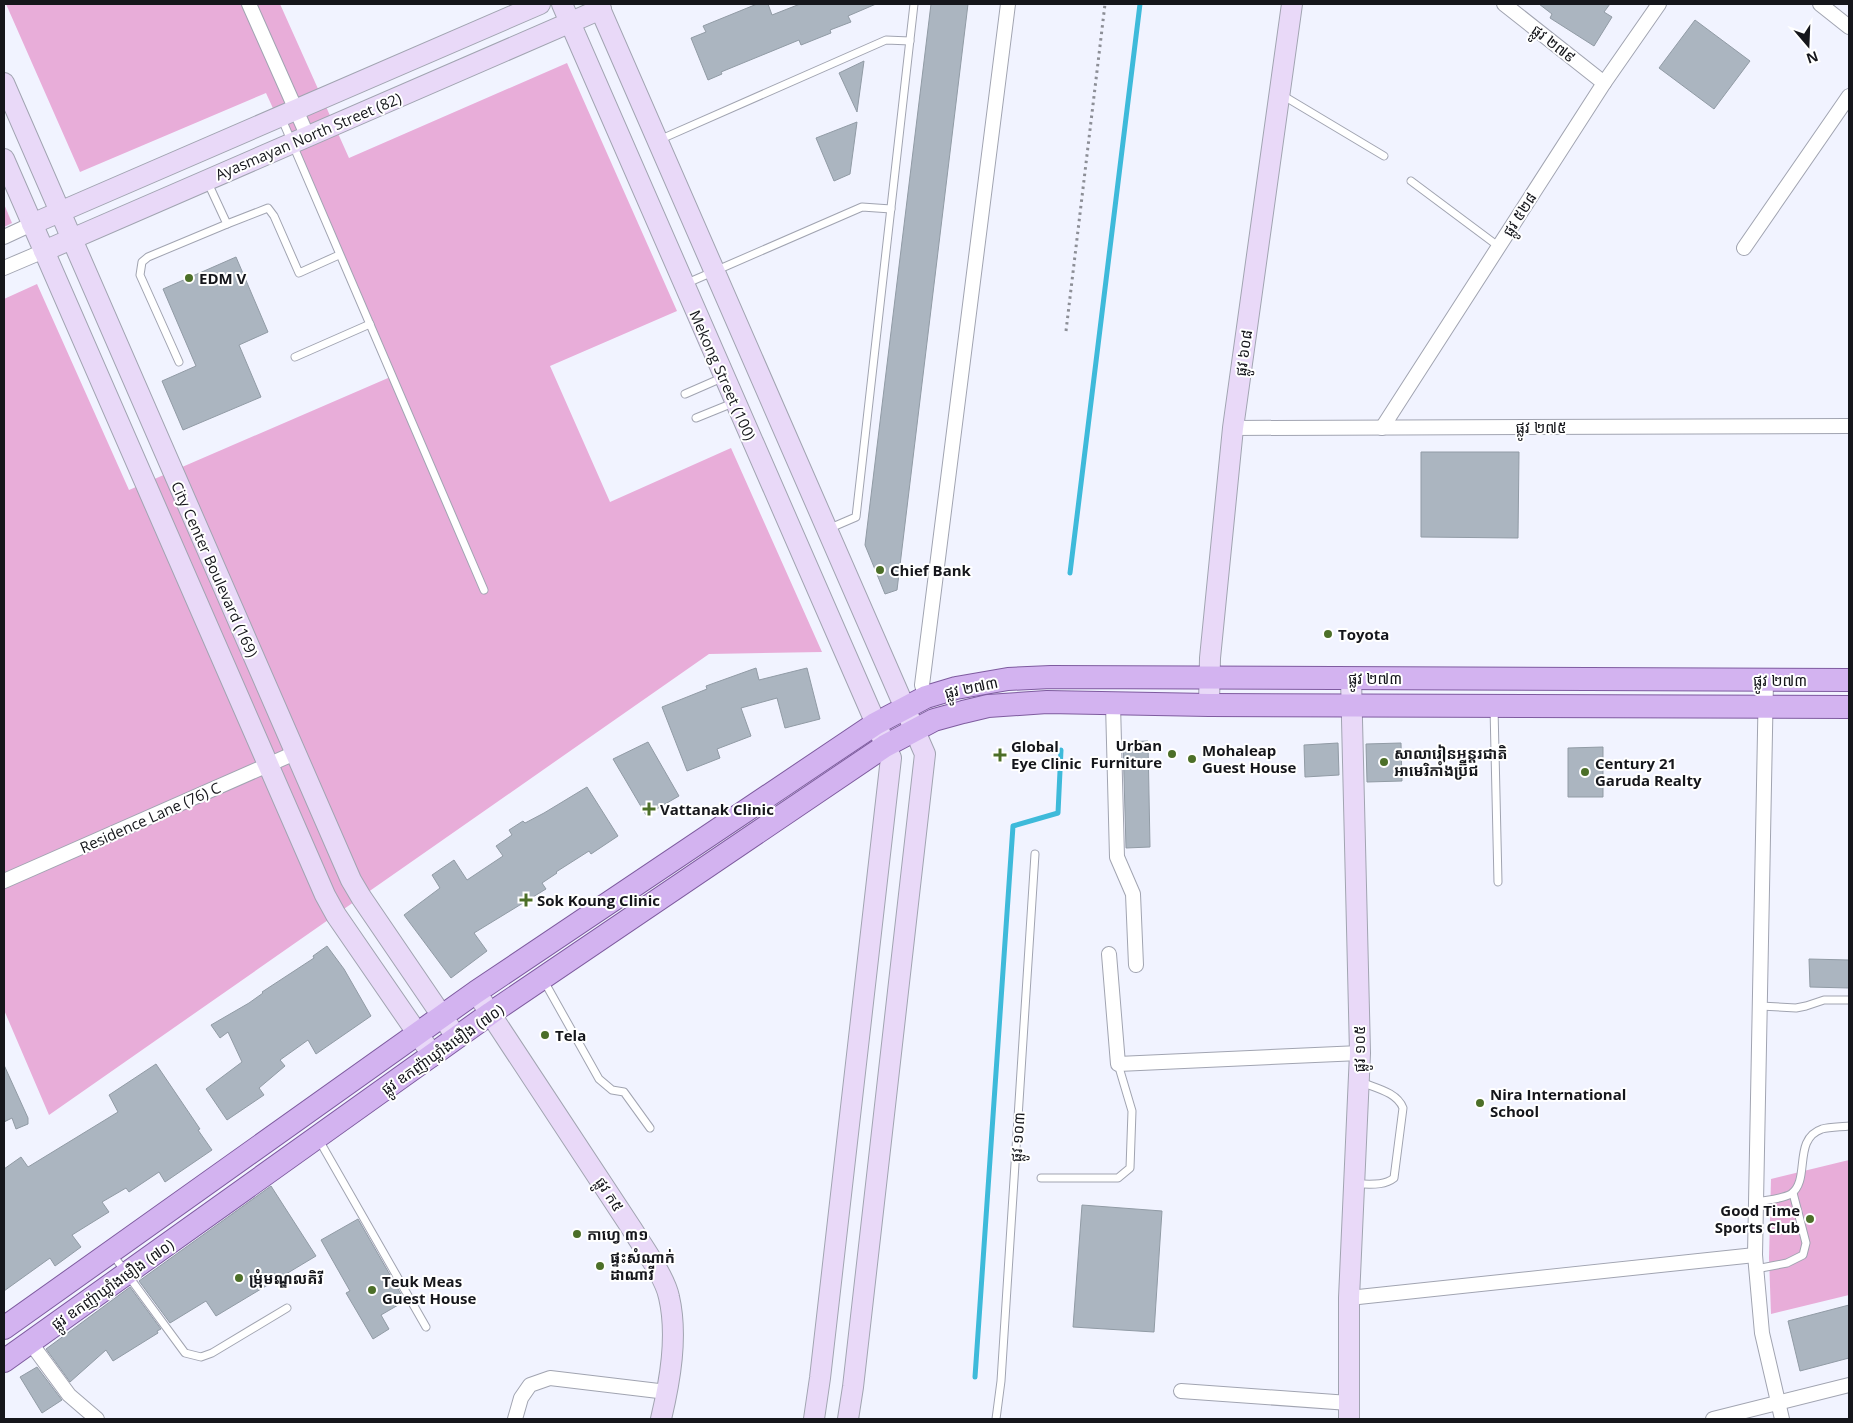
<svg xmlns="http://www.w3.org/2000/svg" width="1853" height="1423" viewBox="0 0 1853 1423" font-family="'Open Sans','Noto Sans Khmer',sans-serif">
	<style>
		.green { fill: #e8add9 }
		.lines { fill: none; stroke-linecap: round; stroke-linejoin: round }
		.stream { stroke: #3ebada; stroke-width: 5 }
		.building { fill: #abb5c0; stroke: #919ba5 }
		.lane-casing { stroke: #a1a4b1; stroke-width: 9 }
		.street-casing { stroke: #a1a4b1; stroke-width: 16 }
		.secondary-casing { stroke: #a1a4b1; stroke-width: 22 }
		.primary-casing { stroke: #7e5b9f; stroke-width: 24 }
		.path { stroke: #8c8e96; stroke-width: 3; stroke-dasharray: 2.5 4; stroke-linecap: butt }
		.lane { stroke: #fff; stroke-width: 7 }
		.street { stroke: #fff; stroke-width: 14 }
		.secondary { stroke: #e9d9f8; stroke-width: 20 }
		.primary { stroke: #d3b3f0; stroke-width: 22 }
		.poi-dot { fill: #4c6f28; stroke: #fff; stroke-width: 2 }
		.labels { text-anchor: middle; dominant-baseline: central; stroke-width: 4; stroke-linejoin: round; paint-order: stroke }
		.street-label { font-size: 15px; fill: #15161b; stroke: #fff }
		.poi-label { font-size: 15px; font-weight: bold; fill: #15161b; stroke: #fff; text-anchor: start }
	</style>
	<rect width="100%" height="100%" fill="#f1f3ff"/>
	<g class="green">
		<path d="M6,4h274l69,154 218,-95 110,248 -127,55 60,136 121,-54 91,204 -113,2 -660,461 -45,-105v-711l33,-15 92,206 266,-115 -129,-282 -186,79z"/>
		<path d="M4,204l8,19 -8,4z"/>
		<path d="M1849,1160v135l-78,19 -2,-56 2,-79z"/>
	</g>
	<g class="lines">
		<g class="stream">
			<path d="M1070,573l70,-569"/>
			<path d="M975,1377l38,-551 45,-13 3,-63"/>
		</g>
	</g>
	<g class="building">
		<path d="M757,4h11l4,11 28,-11h76l-28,12 3,6 -21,8 1,3 -30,12 -2,-5 -78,32 1,2 -14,6 -17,-42 15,-6 -3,-6z"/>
		<path d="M931,4h37l-71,586 -12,4 -20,-49z"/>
		<path d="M1539,4h71l-6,8 8,5 -18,29 -44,-28 2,-4z"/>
		<path d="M1695,20l55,41 -36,48 -55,-41z"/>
		<path d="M864,61l-7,51 -18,-39z"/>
		<path d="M857,122l-7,52 -16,7 -18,-43z"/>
		<path d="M236,257l32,75 -29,13 22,52 -78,33 -21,-49 34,-15 -33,-77z"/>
		<path d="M1421,452h98l-1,86 -97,-1z"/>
		<path d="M756,668l3,12 48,-12 13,51 -35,9 -8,-30 -36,10 10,28 -34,13 3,9 -33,13 -25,-64 45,-18 -1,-3z"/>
		<path d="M1148,741l2,106 -24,1 -3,-106z"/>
		<path d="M648,742l31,54 -33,19 -33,-56z"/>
		<path d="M1338,743l1,32 -34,2 -1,-32z"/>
		<path d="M1401,743l1,38 -35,1 -1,-38z"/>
		<path d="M1603,747v50h-35v-49z"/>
		<path d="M587,787l31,49 -27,18 -2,-3 -33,21 1,1 -15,10 4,6 -72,44 13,18 -36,27 -47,-63 36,-27 -8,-13 22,-15 13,20 36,-24 -7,-10 16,-11 -3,-5 14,-9 2,2 19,-10z"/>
		<path d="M327,946l17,23 27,47 -55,38 -8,-14 -28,20 5,6 -26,22 5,7 -37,25 -21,-31 36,-27 -14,-30 -8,6 -9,-13 38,-22 14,-10 -1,-1 52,-34 -1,-2z"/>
		<path d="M1809,959l40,1v28l-39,-1z"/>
		<path d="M156,1064l44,65 -2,1 14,20 -47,32 -6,-10 -30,20 -3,-4 -24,14 7,10 -37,23 9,12 -26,19 -5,-8 -46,33v-122l17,-12 7,10 90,-55 -9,-17z"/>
		<path d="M4,1065l24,53v6l-12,5 -4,-11 -8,4z"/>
		<path d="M271,1186l45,70 -100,60 -10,-15 -36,22 -31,-42z"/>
		<path d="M1082,1205l80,6 -8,121 -81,-5z"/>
		<path d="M358,1219l47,82 -24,14 8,14 -16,10 -27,-46 4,-2 -29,-51z"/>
		<path d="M130,1287l31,42 -4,2 1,2 -45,28 -7,-11 -36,32 -24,-33z"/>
		<path d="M1849,1305v53l-49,13 -12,-50z"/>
		<path d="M37,1367l25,33 -20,13 -22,-36z"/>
	</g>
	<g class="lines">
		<g class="lane-casing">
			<g id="lane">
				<path d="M1282,95l102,61"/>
				<path d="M281,117l203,473"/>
				<path d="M659,140l227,-100 24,1"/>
				<path d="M1411,181l87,65"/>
				<path d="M227,224l41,-16 6,8 25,57 40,-18"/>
				<path d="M685,284l177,-77 29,2"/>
				<path d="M295,357l75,-33"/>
				<path d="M179,362l-39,-87 2,-13 6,-5 79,-33 -19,-41"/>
				<path d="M685,394l39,-17"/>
				<path d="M696,418l37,-15"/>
				<path d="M828,529l28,-12 58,-513"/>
				<path d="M1494,708l4,174"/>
				<path d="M544,981l55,98 13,11 12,2 26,36"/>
				<path d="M1760,1006l36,2 10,-2 18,-6h25"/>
				<path d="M319,1140l107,187"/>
				<path d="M1041,1178h77l12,-10 2,-57 -14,-47"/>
				<path d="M1357,1184c13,0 27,2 37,-6l9,-70c-6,-16 -28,-20 -42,-26"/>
				<path d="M1757,1202c10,-2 25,-3 34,-8 20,-14 1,-55 31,-65 8,-2 19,-2 27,-3"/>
				<path d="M113,1255l72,98 16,4 11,-4 75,-45"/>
				<path d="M1756,1269l31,-6 16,-8 3,-12 -13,-50"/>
				<path d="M996,1419l5,-38 34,-527"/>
			</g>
		</g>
		<g class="street-casing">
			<g id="street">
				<path d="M249,4l59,133"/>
				<path d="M1504,4l100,79"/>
				<path d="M1820,4l29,23"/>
				<path d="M4,237l28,-13"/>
				<path d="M1744,248l105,-152"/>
				<path d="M4,268l40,-17"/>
				<path d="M1233,428l616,-2"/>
				<path d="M1382,428l222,-345 55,-79"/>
				<path d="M1766,680l-11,575 7,78 20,86"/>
				<path d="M926,697l-4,-12 86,-681"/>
				<path d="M1113,704l4,153 16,37 3,71"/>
				<path d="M4,881l291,-128"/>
				<path d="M1109,954l9,110 242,-11"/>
				<path d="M1349,1298l406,-43"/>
				<path d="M30,1342l39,53 28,24"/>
				<path d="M1181,1391l168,12"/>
				<path d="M515,1419l6,-21 9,-13 20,-7 117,14"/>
				<path d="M1713,1419l136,-34"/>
			</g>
		</g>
		<g class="secondary-casing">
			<g id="secondary">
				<path d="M562,4l329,754 -71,620 -6,41"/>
				<path d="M598,4l327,750 -72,633 -5,32"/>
				<path d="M4,83l347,797 10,17 96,141"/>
				<path d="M4,159l321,736 11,20 97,141"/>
				<path d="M32,224l508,-220"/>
				<path d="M44,251l557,-242"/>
				<path d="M1209,705l1,-47 23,-230 59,-424"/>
				<path d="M476,992l156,237c11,18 33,48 37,68 9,39 1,84 -8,122"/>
				<path d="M1349,1419v-121l11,-245 -9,-375"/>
			</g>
		</g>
		<g class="primary-casing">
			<g id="primary">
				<path d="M4,1328l472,-336 399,-268 51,-27 30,-9 52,-9 43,-2 798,3"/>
				<path d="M4,1361l487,-348 394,-267 49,-26 29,-8 25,-6 59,-4 162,3 640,2"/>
			</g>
		</g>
		<path class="path" d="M1066,331l39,-327"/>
		<use href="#lane" class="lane"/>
		<use href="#street" class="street"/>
		<use href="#secondary" class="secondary"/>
		<use href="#primary" class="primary"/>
	</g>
	<g class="poi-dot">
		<circle cx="189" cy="278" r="5"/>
		<circle cx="880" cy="570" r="5"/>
		<circle cx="1328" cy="634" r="5"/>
		<circle cx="1172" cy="754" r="5"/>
		<path d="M997.5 747.5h5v5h5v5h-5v5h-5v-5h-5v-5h5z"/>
		<circle cx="1192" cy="759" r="5"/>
		<circle cx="1384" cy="762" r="5"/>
		<circle cx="1585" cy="772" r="5"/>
		<path d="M646.5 801.5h5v5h5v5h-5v5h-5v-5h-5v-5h5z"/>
		<path d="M523.5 892.5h5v5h5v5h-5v5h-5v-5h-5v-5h5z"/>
		<circle cx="545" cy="1035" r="5"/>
		<circle cx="1480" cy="1103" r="5"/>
		<circle cx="1810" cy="1219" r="5"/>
		<circle cx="577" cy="1234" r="5"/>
		<circle cx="600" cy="1266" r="5"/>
		<circle cx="239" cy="1278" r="5"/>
		<circle cx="372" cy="1290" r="5"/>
	</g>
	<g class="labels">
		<g class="street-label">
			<text transform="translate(1554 43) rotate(38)">ផ្លូវ ២៧៩</text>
			<text transform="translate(308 136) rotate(-23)">Ayasmayan North Street (82)</text>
			<text transform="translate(1519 214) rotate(-57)">ផ្លូវ ៥២៨</text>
			<text transform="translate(1243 353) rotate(-82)">ផ្លូវ ៦០៨</text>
			<text transform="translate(723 375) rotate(66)">Mekong Street (100)</text>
			<text x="1541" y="427">ផ្លូវ ២៧៥</text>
			<text transform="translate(215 569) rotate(66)">City Center Boulevard (169)</text>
			<text x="1375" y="678">ផ្លូវ ២៧៣</text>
			<text x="1780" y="680">ផ្លូវ ២៧៣</text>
			<text transform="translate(971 687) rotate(-12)">ផ្លូវ ២៧៣</text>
			<text transform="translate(150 817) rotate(-24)">Residence Lane (76) C</text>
			<text transform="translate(442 1049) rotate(-35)">ផ្លូវ ឧកញ៉ាឃ្លាំងមឿង (៧០)</text>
			<text transform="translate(1359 1049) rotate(-90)">ផ្លូវ ១០៥</text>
			<text transform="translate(1017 1137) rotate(-86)">ផ្លូវ ១០៣</text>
			<text transform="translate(610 1194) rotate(57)">ផ្លូវ ក៥</text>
			<text transform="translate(112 1284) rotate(-35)">ផ្លូវ ឧកញ៉ាឃ្លាំងមឿង (៧០)</text>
		</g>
		<g class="poi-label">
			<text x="199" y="278">EDM V</text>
			<text x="890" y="570">Chief Bank</text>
			<text x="1338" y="634">Toyota</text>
			<text x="1162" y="745" text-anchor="end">Urban<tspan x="1162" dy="17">Furniture</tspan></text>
			<text x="1011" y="746">Global<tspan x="1011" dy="17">Eye Clinic</tspan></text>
			<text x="1202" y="750">Mohaleap<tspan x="1202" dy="17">Guest House</tspan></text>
			<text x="1394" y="753">សាលារៀនអន្តរជាតិ<tspan x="1394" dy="17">អាមេរិកាំងប្រ៊ីជ</tspan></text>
			<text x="1595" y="763">Century 21<tspan x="1595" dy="17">Garuda Realty</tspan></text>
			<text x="660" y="809">Vattanak Clinic</text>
			<text x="537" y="900">Sok Koung Clinic</text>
			<text x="555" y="1035">Tela</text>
			<text x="1490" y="1094">Nira International<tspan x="1490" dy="17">School</tspan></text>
			<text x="1800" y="1210" text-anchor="end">Good Time<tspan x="1800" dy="17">Sports Club</tspan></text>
			<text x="587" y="1234">កាហ្វេ ៣១</text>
			<text x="610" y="1257">ផ្ទះសំណាក់<tspan x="610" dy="17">ដាណាវី</tspan></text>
			<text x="249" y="1278">ម្រុំមណ្ឌលគិរី</text>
			<text x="382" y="1281">Teuk Meas<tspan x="382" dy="17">Guest House</tspan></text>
		</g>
	</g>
	<rect width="1853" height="1423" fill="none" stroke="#15161b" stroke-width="10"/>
	<g transform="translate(1808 45) rotate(161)" stroke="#ffffff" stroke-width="4" paint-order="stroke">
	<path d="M0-4L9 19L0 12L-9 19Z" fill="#15161b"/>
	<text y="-8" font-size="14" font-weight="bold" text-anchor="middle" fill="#15161b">N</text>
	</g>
</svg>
